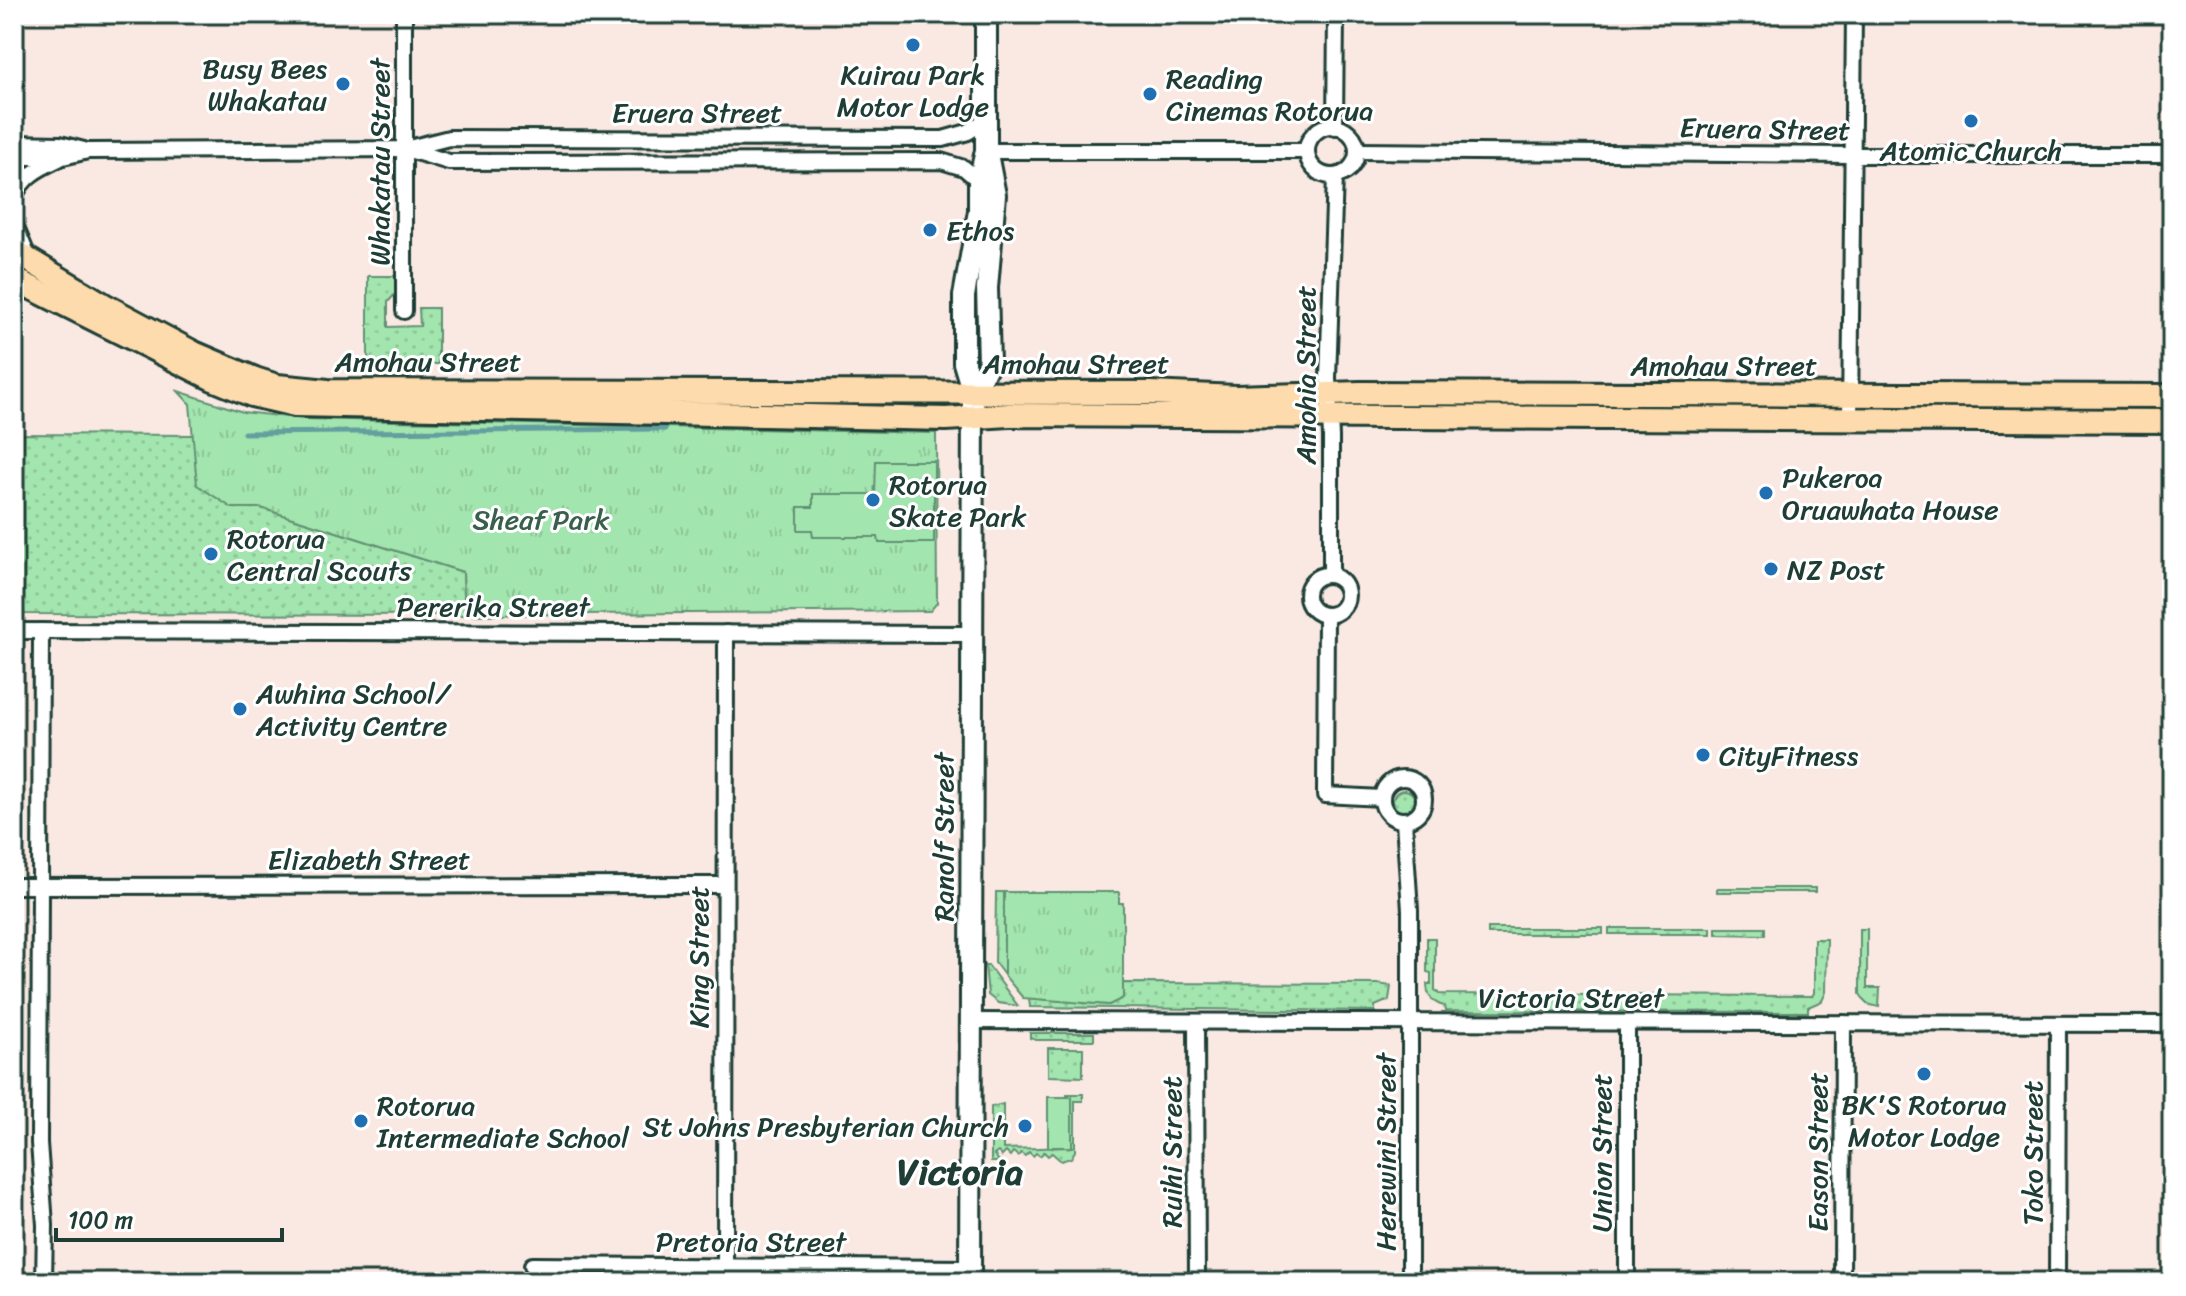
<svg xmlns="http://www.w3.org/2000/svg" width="2186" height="1296" viewBox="0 0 2186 1296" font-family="Sriracha,sans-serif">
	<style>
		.grass { fill: url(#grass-dots); stroke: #619172; stroke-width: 2 }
		.park { fill: url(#park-tufts); stroke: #619172; stroke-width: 2 }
		.pitch { fill: #a3e5af; stroke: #619172; stroke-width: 2 }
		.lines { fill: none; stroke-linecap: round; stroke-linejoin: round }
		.stream { stroke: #629f9e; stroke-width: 5 }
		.street-casing { stroke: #1f3d34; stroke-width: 20 }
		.secondary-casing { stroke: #1f3d34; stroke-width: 26 }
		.primary-casing { stroke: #1f3d34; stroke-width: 28 }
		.street { stroke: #fff; stroke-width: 14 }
		.secondary { stroke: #fff; stroke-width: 20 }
		.primary { stroke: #fedbac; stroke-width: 22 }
		.poi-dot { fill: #1f6fb2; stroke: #fff; stroke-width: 3 }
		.labels { text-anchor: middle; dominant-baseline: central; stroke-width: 6; stroke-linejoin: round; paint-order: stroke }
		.poi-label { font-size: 28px; fill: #1f3d34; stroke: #fff; text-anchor: start }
		.street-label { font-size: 28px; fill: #1f3d34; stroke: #fff }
		.park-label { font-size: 28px; fill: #395f4d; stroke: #fff }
		.district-label { font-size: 36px; font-weight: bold; fill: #1f3d34; stroke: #fff }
	</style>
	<defs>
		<pattern id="grass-dots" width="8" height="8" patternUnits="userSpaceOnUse" patternTransform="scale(2)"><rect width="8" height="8" fill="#a3e5af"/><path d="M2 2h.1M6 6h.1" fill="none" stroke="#8cc597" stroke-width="1.8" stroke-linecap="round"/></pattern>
		<pattern id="park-tufts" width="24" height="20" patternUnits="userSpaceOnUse" patternTransform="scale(2)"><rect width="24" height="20" fill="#a3e5af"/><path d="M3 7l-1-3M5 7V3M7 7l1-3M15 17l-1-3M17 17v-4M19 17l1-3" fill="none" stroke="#8cc597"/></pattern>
	</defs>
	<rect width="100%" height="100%" fill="#fae9e3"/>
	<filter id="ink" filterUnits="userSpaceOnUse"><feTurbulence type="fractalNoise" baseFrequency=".0125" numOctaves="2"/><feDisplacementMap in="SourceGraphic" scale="16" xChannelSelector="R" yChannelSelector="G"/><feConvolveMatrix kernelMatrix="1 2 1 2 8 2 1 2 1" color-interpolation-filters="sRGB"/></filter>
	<g filter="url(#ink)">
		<g class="grass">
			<path d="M368,276h29v16l-9,10v25l32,-1 -1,-18h19v56h-70z"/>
			<path d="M14,434l179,1 39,72 29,1 202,64 2,43 -451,-1z"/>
			<circle cx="1404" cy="801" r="11"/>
			<rect x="1717" y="888" width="98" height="4"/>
			<path d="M996,892h8v83l-9,-12z"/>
			<rect x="1488" y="928" width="115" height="6"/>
			<rect x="1609" y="928" width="102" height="6"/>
			<path d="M1716,928h49v7l-49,-1z"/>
			<path d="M1860,929h7v59h13l-1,19 -12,-3 -7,-10z"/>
			<path d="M1427,938h8v52l4,4 373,2 2,-3v-54h13l-1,53 -4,9 -14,6v5l-363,-1 -1,-5c-12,-3 -17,-10 -17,-22h4v-11l-4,-1z"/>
			<path d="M985,965h3l30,41 -20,-3 -10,-8z"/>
			<path d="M1123,983l255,1 13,2 -2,14 -14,6v5l-345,-4 -1,-9 80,7 14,-7z"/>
			<path d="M1030,1033h64v7h-58l-6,-2z"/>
			<path d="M1048,1048h35v29l-35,-1z"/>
			<path d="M1067,1094h16v7h-8v50l-4,7 -10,3 -9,-8 -4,3 -4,-4 -4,4 -4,-3 -3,3 -4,-4 -4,4 -4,-3 -3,3 -5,-4 -3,4 -4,-4 -4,4 -4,-4 -4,3 6,7h-9v-55l12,-3v45l68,-2 1,-50h-5z"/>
		</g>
		<g class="park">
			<path d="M178,391l65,21 62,7 631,14 1,170 -7,8 -465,4 -2,-43 -202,-64h-29l-35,-23 -7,-81z"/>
			<path d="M1004,892h115v11h4v95l-14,7 -86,-7 -19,-23z"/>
		</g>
		<g class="pitch">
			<path d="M876,461h58v82h-55l-1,-6h-65l-1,-7h-14v-23h15v-13h62z"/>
			<rect x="1048" y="1097" width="24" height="50"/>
		</g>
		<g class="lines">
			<path class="stream" d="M244,433l421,-4"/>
			<g class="street-casing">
				<g id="street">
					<circle cx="1332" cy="151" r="25"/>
					<path d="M1335,127l1,-113"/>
					<path d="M14,143l46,1 24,6"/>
					<path d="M406,149l43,13 492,-1 23,7 15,13"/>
					<path d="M986,151h321"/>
					<path d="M1358,151l493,4h321"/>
					<path d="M14,157h49l25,-6 317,-2 44,-11 494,1 25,-7 18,-12"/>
					<path d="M14,198c8,-22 26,-30 45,-39"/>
					<path d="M14,223l15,36"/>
					<path d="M404,311v-297"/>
					<path d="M1850,420l4,-406"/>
					<path d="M1331,574v-137l-3,-59 7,-202"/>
					<circle cx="1327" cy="595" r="20"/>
					<path d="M1326,615l-1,180 56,3"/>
					<path d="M14,631l958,3"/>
					<path d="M41,631l-2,512 6,82 -1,57"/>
					<circle cx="1403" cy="799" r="21"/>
					<path d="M1404,821l6,89v372"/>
					<path d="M14,886l710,-1"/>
					<path d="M971,1021l1201,3"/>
					<path d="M1196,1022l1,260"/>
					<path d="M532,1265l438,3"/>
					<path d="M725,1282l1,-649"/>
					<path d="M1627,1282v-259"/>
					<path d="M1842,1282l1,-259"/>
					<path d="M2057,1282l1,-258"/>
				</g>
			</g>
			<g class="secondary-casing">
				<g id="secondary">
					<path d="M973,393l16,-30 -2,-75 8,-93 -8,-41"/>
					<path d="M970,1282l3,-889 -9,-30v-67l15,-85v-30l7,-30v-137"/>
				</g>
			</g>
			<g class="primary-casing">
				<g id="primary">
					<path d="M14,251l90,54 90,48 61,26 22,7 51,5 823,2 85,4 124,-4 812,3"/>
					<path d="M14,279l197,99 41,17 43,10 651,14 63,-4 1163,6"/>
				</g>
			</g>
			<use href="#street" class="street"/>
			<use href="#secondary" class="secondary"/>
			<use href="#primary" class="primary"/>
		</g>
	</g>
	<g class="poi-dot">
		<circle cx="913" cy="45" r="8"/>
		<circle cx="343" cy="84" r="8"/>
		<circle cx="1150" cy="94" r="8"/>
		<circle cx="1971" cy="121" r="8"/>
		<circle cx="930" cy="230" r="8"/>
		<circle cx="1766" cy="493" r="8"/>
		<circle cx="873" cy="500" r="8"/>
		<circle cx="211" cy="554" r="8"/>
		<circle cx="1771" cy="569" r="8"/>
		<circle cx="240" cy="709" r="8"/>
		<circle cx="1703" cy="755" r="8"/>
		<circle cx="1924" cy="1074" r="8"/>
		<circle cx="361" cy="1121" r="8"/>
		<circle cx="1025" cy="1126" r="8"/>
	</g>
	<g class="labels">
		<g class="poi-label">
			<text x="327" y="68" text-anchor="end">Busy Bees<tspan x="327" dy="32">Whakatau</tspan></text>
			<text x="913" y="74" text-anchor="middle">Kuirau Park<tspan x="913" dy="32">Motor Lodge</tspan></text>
			<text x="1166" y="78">Reading<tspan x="1166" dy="32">Cinemas Rotorua</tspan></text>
			<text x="1971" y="150" text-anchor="middle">Atomic Church</text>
			<text x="946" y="230">Ethos</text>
			<text x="1782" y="477">Pukeroa<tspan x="1782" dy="32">Oruawhata House</tspan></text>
			<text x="889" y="484">Rotorua<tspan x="889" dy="32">Skate Park</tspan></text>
			<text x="227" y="538">Rotorua<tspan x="227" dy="32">Central Scouts</tspan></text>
			<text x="1787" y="569">NZ Post</text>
			<text x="256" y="693">Awhina School/<tspan x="256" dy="32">Activity Centre</tspan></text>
			<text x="1719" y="755">CityFitness</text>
			<text x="1924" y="1104" text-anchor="middle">BK'S Rotorua<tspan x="1924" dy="32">Motor Lodge</tspan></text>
			<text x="377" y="1105">Rotorua<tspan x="377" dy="32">Intermediate School</tspan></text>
			<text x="1009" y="1126" text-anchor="end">St Johns Presbyterian Church</text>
		</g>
		<g class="street-label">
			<text x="697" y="112">Eruera Street</text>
			<text transform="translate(1765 129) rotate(1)">Eruera Street</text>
			<text transform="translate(379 162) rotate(-90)">Whakatau Street</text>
			<text x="428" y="361">Amohau Street</text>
			<text x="1076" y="363">Amohau Street</text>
			<text x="1724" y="365">Amohau Street</text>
			<text transform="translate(1305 375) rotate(-90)">Amohia Street</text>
			<text x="493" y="606">Pererika Street</text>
			<text transform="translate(943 837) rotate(-90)">Ranolf Street</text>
			<text x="369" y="859">Elizabeth Street</text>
			<text transform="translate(698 957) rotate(-90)">King Street</text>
			<text x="1571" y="997">Victoria Street</text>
			<text transform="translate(1171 1152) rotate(-90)">Ruihi Street</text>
			<text transform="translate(1385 1152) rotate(-90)">Herewini Street</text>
			<text transform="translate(1817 1152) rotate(-90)">Eason Street</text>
			<text transform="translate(1601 1153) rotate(-90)">Union Street</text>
			<text transform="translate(2032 1153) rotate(-90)">Toko Street</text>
			<text x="751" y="1241">Pretoria Street</text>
		</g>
		<g class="park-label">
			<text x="541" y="519">Sheaf Park</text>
		</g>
		<g class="district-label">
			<text x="960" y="1172">Victoria</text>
		</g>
	</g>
	<rect width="2186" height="1296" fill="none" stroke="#fff" stroke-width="48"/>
	<rect x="24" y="24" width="2138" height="1248" fill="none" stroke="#1f3d34" stroke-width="3" filter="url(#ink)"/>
	<path d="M56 1228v12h226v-12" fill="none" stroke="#1f3d34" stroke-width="4"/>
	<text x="68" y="1228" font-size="24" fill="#1f3d34" stroke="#ffffff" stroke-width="6" paint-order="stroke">100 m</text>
</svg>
